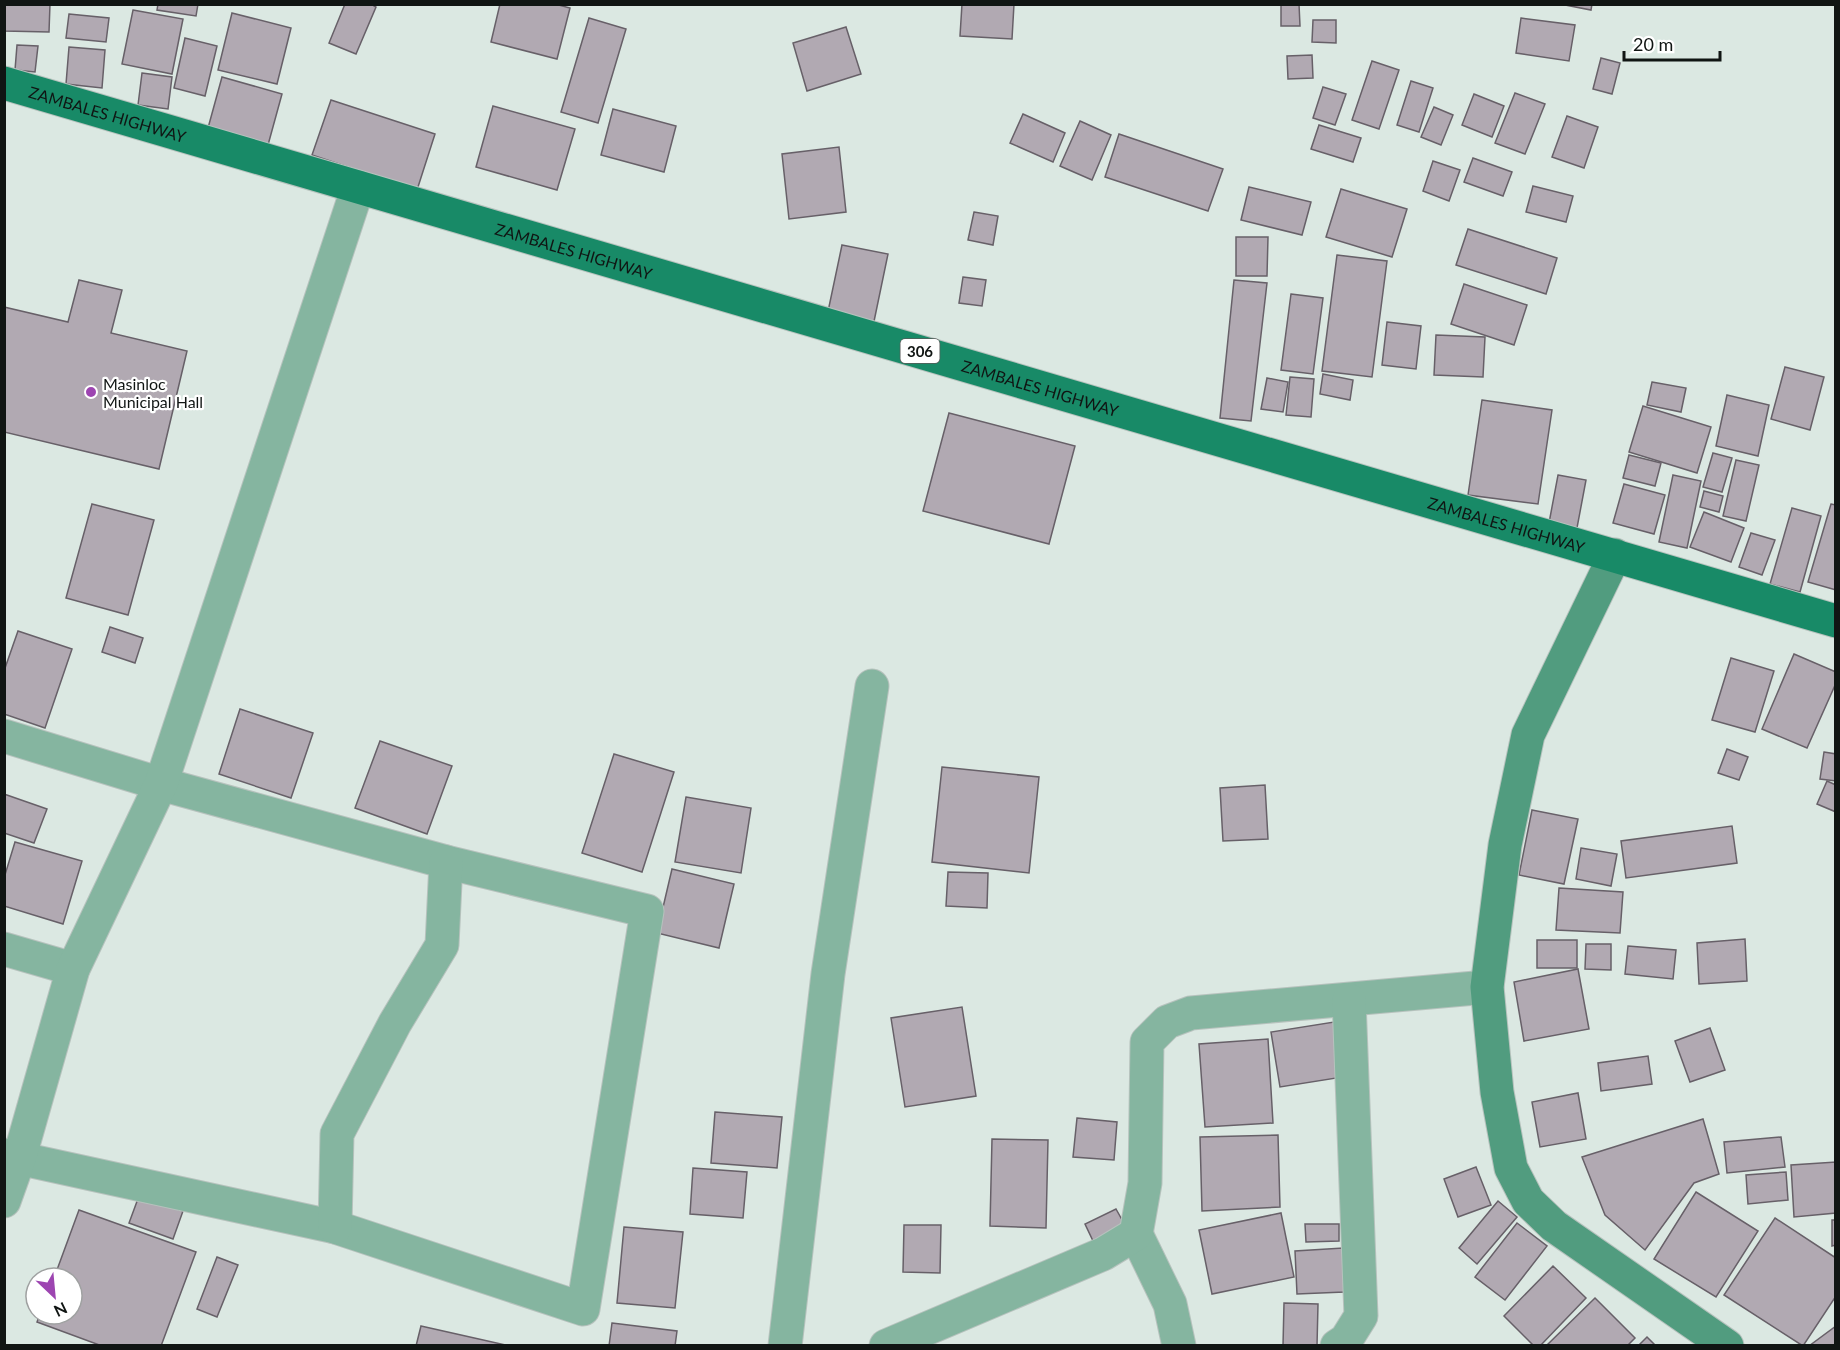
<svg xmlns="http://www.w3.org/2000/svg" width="1840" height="1350" viewBox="0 0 1840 1350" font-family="Lato,sans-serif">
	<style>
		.building { fill: #b1a9b2; stroke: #676068; stroke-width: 1.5 }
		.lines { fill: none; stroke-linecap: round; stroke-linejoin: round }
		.street-casing { stroke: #b6c2bd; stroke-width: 35 }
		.secondary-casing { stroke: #b6c2bd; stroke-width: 35 }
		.primary-casing { stroke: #b6c2bd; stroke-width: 35 }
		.street { stroke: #85b5a0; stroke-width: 33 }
		.secondary { stroke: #519c7f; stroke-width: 33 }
		.primary { stroke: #188a67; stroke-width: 33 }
		.poi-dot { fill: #9d45b1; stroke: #fff; stroke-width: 2 }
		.labels { text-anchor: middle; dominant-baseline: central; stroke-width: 4.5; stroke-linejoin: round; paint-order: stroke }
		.shield { fill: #fff; stroke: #585b5a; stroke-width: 1.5 }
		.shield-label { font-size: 15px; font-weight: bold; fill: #101513 }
		.street-label { font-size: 16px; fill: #101513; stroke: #fff }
		.poi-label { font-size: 16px; fill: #101513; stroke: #fff; text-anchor: start }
	</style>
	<rect width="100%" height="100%" fill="#dbe8e2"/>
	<g class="building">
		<path d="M4,4h46l-1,28 -45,-1z"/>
		<path d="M158,4h40l-2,12 -39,-6z"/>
		<path d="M345,4h26l5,3 -20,47 -27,-11z"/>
		<path d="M500,4h55l15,4 -13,51 -66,-17z"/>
		<path d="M962,4h52l-2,35 -52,-3z"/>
		<path d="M1281,4h18l1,22h-19z"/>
		<path d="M1560,4h32l-1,6z"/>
		<path d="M133,10l50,9 -11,55 -50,-10z"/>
		<path d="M232,13l59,15 -14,56 -59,-14z"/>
		<path d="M69,14l40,4 -3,24 -40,-4z"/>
		<path d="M589,18l37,11 -28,94 -37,-11z"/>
		<path d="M1521,18l54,7 -6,36 -53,-8z"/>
		<path d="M1313,20h23v23l-24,-1z"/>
		<path d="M846,27l15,47 -54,17 -14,-48z"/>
		<path d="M185,38l32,8 -12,50 -31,-8z"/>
		<path d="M17,45l21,1 -3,26 -20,-2z"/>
		<path d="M69,47l36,3 -3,38 -36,-4z"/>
		<path d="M1312,55l1,23 -25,1 -1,-23z"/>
		<path d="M1601,58l19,5 -8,31 -19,-5z"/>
		<path d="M1372,61l27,9 -20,59 -27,-9z"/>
		<path d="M142,73l30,4 -4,32 -30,-4z"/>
		<path d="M222,77l60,17 -14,51 -60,-17z"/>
		<path d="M1411,81l22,7 -14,44 -22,-7z"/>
		<path d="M1323,87l23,7 -11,31 -22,-7z"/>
		<path d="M1515,93l30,11 -20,50 -30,-11z"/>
		<path d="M1474,94l30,12 -12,31 -30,-12z"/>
		<path d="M331,100l104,34 -18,56 -105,-35z"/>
		<path d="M493,106l82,23 -18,61 -81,-23z"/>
		<path d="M1434,107l19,8 -12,30 -20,-8z"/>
		<path d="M613,109l63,17 -12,46 -63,-17z"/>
		<path d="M1023,114l42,19 -12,29 -43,-19z"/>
		<path d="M1567,116l31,11 -14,41 -32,-11z"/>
		<path d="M1080,121l31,14 -19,45 -32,-14z"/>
		<path d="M1319,125l42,13 -8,24 -42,-13z"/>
		<path d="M1119,134l104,35 -15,42 -103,-34z"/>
		<path d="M839,147l7,65 -57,7 -7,-65z"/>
		<path d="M1473,158l39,14 -9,24 -39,-14z"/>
		<path d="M1433,161l27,9 -11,31 -26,-10z"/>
		<path d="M1533,186l40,10 -7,26 -40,-10z"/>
		<path d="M1249,187l62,15 -9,33 -61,-15z"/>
		<path d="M1341,189l66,20 -15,48 -66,-20z"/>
		<path d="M974,212l24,4 -5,29 -25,-5z"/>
		<path d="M1468,229l89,29 -11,36 -90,-29z"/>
		<path d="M1236,237h32l-1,39h-31z"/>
		<path d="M842,245l46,9 -16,77 -46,-10z"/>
		<path d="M1337,255l50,6 -15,116 -50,-6z"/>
		<path d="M963,277l23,3 -4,26 -23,-3z"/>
		<path d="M79,280l43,10 -11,43 76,18 -28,118 -155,-37v-125l64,15z"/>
		<path d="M1234,280l33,3 -16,138 -31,-3z"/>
		<path d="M1464,284l63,21 -13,40 -63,-21z"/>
		<path d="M1291,294l32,4 -10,76 -32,-4z"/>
		<path d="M1387,322l34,4 -5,43 -34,-4z"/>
		<path d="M1436,335l49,2 -2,40 -49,-2z"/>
		<path d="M1785,367l39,10 -14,53 -39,-11z"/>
		<path d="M1323,374l30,6 -3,20 -30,-6z"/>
		<path d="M1290,377l24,2 -3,38 -25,-2z"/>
		<path d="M1267,378l21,4 -5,30 -22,-3z"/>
		<path d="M1652,382l34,6 -5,24 -34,-7z"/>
		<path d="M1727,395l42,10 -11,51 -42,-10z"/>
		<path d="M1482,400l70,10 -14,94 -70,-9z"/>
		<path d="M1643,406l68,21 -14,46 -68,-21z"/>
		<path d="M949,413l126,33 -26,98 -126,-33z"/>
		<path d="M1713,453l19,5 -10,34 -19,-5z"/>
		<path d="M1629,455l32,8 -6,23 -32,-8z"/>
		<path d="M1736,460l23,5 -13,56 -23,-5z"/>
		<path d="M1558,475l28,5 -9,48 -28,-5z"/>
		<path d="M1673,475l28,6 -14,67 -28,-6z"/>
		<path d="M1624,484l41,11 -11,39 -41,-11z"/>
		<path d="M1704,491l19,5 -4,16 -19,-5z"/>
		<path d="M92,504l62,16 -26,95 -62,-17z"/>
		<path d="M1831,504l5,1v85l-28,-8z"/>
		<path d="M1792,508l29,8 -21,76 -30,-8z"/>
		<path d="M1704,512l40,16 -13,34 -41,-15z"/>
		<path d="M1751,533l24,7 -13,35 -23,-8z"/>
		<path d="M110,627l33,11 -8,25 -33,-11z"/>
		<path d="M18,631l54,18 -27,79 -41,-14v-43z"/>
		<path d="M1794,654l42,18v11l-29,65 -45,-19z"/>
		<path d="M1731,658l43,13 -19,61 -43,-12z"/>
		<path d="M240,709l73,24 -22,65 -72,-24z"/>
		<path d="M380,741l72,25 -25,68 -72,-26z"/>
		<path d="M1727,749l21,8 -9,23 -21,-7z"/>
		<path d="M1824,752l12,2v27l-16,-2z"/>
		<path d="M614,754l60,18 -32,100 -60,-19z"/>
		<path d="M942,767l97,10 -10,96 -97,-11z"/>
		<path d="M1827,781l9,4v27l-19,-8z"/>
		<path d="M1265,785l3,54 -45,2 -3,-53z"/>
		<path d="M4,794l43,15 -13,34 -30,-10z"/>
		<path d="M686,797l65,11 -10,65 -66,-11z"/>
		<path d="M1532,810l46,9 -14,65 -45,-9z"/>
		<path d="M1732,826l5,37 -111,15 -5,-37z"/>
		<path d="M15,842l67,19 -19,63 -59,-18v-28z"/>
		<path d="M1581,848l36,6 -6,32 -35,-7z"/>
		<path d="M672,869l62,15 -15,64 -62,-15z"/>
		<path d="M948,872l40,1 -1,35 -41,-2z"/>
		<path d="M1559,888l64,4 -3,41 -64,-3z"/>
		<path d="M1745,939l2,42 -48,3 -2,-41z"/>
		<rect x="1537" y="940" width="40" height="28"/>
		<path d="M1586,944h25v26l-26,-1z"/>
		<path d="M1628,946l48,4 -3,29 -48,-5z"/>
		<path d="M1578,969l11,60 -65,12 -10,-59z"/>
		<path d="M962,1007l14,89 -71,11 -14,-89z"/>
		<path d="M1334,1022l9,55 -63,10 -9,-55z"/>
		<path d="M1710,1028l15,42 -35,12 -15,-41z"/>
		<path d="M1268,1039l5,84 -68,4 -6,-83z"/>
		<path d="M1648,1056l4,28 -51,7 -3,-28z"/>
		<path d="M1578,1093l8,46 -46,8 -8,-45z"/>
		<path d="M715,1112l67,5 -5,51 -66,-5z"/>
		<path d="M1077,1118l40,4 -3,38 -41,-3z"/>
		<path d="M1703,1119l16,55 -25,9 -49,67 -40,-35 -23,-58z"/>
		<path d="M1278,1135l2,72 -78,4 -2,-74z"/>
		<path d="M1781,1137l4,30 -58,6 -3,-31z"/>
		<path d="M992,1139l56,1 -2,88 -56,-2z"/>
		<path d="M1836,1162v51l-42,4 -3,-52z"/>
		<path d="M1476,1167l15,38 -33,12 -14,-38z"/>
		<path d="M693,1168l54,4 -4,46 -53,-4z"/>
		<path d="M1786,1172l2,28 -40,4 -2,-29z"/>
		<path d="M1696,1192l62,39 -42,66 -62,-38z"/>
		<path d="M139,1196l44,15 -10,28 -44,-16z"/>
		<path d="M1498,1201l19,16 -40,47 -18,-16z"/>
		<path d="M1116,1209l10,18 -32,16 -9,-19z"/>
		<path d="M79,1210l117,42 -35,94h-59l-65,-24 3,-8h32v-36h-18z"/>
		<path d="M1281,1213l13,64 -82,17 -13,-64z"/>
		<path d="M1775,1218l61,40v38l-33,50 -79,-51z"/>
		<path d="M1832,1220h4v25l-4,1z"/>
		<path d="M1517,1223l30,23 -42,54 -30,-23z"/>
		<path d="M1305,1224h34v17l-33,1z"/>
		<path d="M904,1225h37l-1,48 -37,-1z"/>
		<path d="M624,1227l59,5 -8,76 -58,-5z"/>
		<path d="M1343,1248l1,44 -47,2 -2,-43z"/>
		<path d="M217,1257l21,8 -21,52 -20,-8z"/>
		<path d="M1553,1266l33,32 -46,48h-6l-30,-30z"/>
		<path d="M1595,1298l40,40 -8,8h-81z"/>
		<path d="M1284,1303l34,1 -1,42h-34z"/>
		<path d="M612,1323l65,8 -2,15h-66z"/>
		<path d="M421,1326l89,20h-94z"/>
		<path d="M1836,1326v20h-27z"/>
		<path d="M1647,1337l9,9h-18z"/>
	</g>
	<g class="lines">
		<g class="street-casing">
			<g id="street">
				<path d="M4,736l157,48 285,78 201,49 -64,398 -248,-82 -331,-72"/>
				<path d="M4,949l69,20"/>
				<path d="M4,1201l15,-42 54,-190 88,-185 197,-597"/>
				<path d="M335,1227l2,-93 58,-111 47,-78 4,-83"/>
				<path d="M1136,1234l34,70 9,42"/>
				<path d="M785,1346l43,-372 44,-288"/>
				<path d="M886,1346l217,-92 33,-20 9,-51 2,-141 20,-20 24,-9 296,-26"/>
				<path d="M1337,1346l9,-6 15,-24 -12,-316"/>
			</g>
		</g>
		<g class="secondary-casing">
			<path id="secondary" d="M1615,555l-87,180 -23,110 -18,142 10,105 14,76 17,33 26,25 173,120"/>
		</g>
		<g class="primary-casing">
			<g id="primary">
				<path id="s1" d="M4,83l1832,538"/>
			</g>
		</g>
		<use href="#street" class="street"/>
		<use href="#secondary" class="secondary"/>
		<use href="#primary" class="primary"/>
	</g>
	<circle class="poi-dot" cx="91" cy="392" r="6"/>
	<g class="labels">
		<rect class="shield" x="900.5" y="339" width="39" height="24" rx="4.5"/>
		<g class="shield-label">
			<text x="920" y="351">306</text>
		</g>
		<g class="street-label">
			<text stroke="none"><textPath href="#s1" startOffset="108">ZAMBALES HIGHWAY</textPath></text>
			<text stroke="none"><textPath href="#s1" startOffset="594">ZAMBALES HIGHWAY</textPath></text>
			<text stroke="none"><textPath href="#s1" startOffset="1080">ZAMBALES HIGHWAY</textPath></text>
			<text stroke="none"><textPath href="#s1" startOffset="1566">ZAMBALES HIGHWAY</textPath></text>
		</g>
		<g class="poi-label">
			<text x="103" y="383">Masinloc<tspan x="103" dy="18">Municipal Hall</tspan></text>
		</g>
	</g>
	<rect width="1840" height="1350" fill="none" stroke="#101513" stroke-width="12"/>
	<g transform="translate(54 1296) rotate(154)"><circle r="28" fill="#ffffff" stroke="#9fa1a1" stroke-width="1.5"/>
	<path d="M0-4.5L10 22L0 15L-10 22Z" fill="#9d45b1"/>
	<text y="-9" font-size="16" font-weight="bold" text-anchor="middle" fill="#101513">N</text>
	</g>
	<path d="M1624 51v9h96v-9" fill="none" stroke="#101513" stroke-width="3"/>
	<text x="1633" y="51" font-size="18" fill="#101513" stroke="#ffffff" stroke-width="4.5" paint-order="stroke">20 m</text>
</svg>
